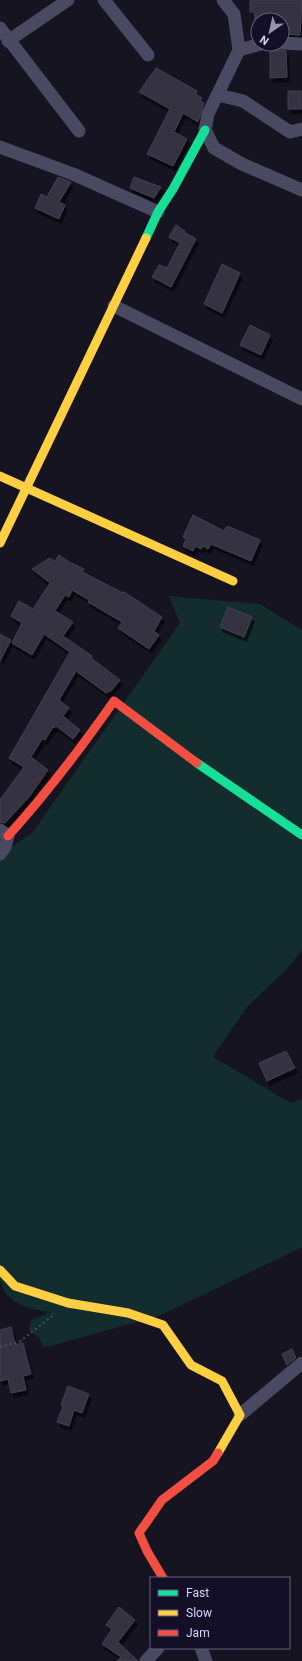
<svg xmlns="http://www.w3.org/2000/svg" width="302" height="1661" viewBox="0 0 302 1661" font-family="Roboto,sans-serif">
	<style>
		.green { fill: #132c2d }
		.building { fill: #343243; stroke: #433f54; filter: url(#shadow) }
		.lines { fill: none; stroke-linecap: round; stroke-linejoin: round }
		.path { stroke: #44505f; stroke-width: 2; stroke-dasharray: 2 3; stroke-linecap: butt }
		.street { stroke: #4a4962; stroke-width: 13 }
		.fast { stroke: #16e098; stroke-width: 9 }
		.slow { stroke: #ffcf43; stroke-width: 9 }
		.jam { stroke: #f24e42; stroke-width: 9 }
	</style>
	<defs>
		<filter id="shadow"><feDropShadow dx="2.5" dy="4.5" stdDeviation="0" flood-color="#0009"/></filter>
	</defs>
	<rect width="100%" height="100%" fill="#161421"/>
	<path class="green" d="M169,596l91,8 42,26v320l-15,19 -40,38 -34,50 78,46 11,-4v148l-143,69 -116,32 -4,-11 -10,-6 2,-11 20,-8c-16,-2 -32,-5 -44,-17 -3,-4 -5,-10 -7,-15v-425l32,-22 148,-210z"/>
	<g class="building">
		<path d="M250,0h52l-2,35 -18,-1v-14h-27l-1,-8h-4z"/>
		<path d="M270,47h5l3,3 8,1 1,26 -17,1z"/>
		<path d="M156,68l41,23 -1,3 6,4 -2,3 4,2 -6,19 -15,-9 -9,19 13,7 -14,27 -26,-12 23,-45 -31,-17z"/>
		<rect x="288" y="91" width="13" height="18"/>
		<path d="M58,177l13,5 -12,20 6,3 -6,14 -24,-11 6,-14 6,3z"/>
		<path d="M134,177l27,10 -7,11 -24,-10z"/>
		<path d="M176,225l9,6 -1,1 12,7 -25,48 -19,-10 7,-12 8,3 13,-25 -11,-6z"/>
		<path d="M222,264l18,9 -18,40 -18,-9z"/>
		<path d="M250,325l20,10 -9,20 -21,-10z"/>
		<path d="M193,515l31,16 3,-5 33,14 -9,21 -40,-17 -3,5 -5,-3 -2,3 -6,-3 -2,5 -10,-5 3,-7 -3,-2z"/>
		<path d="M59,555l10,7 15,7 -2,3 41,21 1,-1 38,25 -8,14 5,4 -10,14 -31,-21 4,-6 -34,-20 1,-2 -17,-10 -3,7 -4,-2 -10,16 18,11 -10,14 29,20 -1,2 29,22 -8,10 -6,3 -30,-22 -17,29 10,8 -6,8 17,14 -7,9 -17,-13 -2,2 -1,-1 -8,13 -3,-1 -11,18 17,13 -19,27 -24,26 -5,-1v-22l24,-33 -15,-9 61,-106 -26,-18 -12,21 -20,-12 10,-20 -11,-7 8,-15 14,8 17,-26 -18,-14 18,-11 5,3z"/>
		<path d="M228,607l24,10 -8,20 -24,-10z"/>
		<path d="M0,634l11,6 -11,21z"/>
		<path d="M286,1051l9,17 -28,13 -8,-18z"/>
		<path d="M11,1327l4,18 8,-2 8,31 -8,2 3,14 -15,3 -3,-14 -8,2v-51z"/>
		<path d="M292,1349l4,9 -9,7 -5,-11z"/>
		<path d="M68,1386l21,8 -7,19 -8,-3 -5,16 -12,-4 6,-16 -2,-1z"/>
		<path d="M119,1607l16,13 -17,22 20,19h-21l4,-4 -19,-13 10,-15 -6,-4z"/>
	</g>
	<g class="lines">
		<path class="path" d="M0,1347l19,-5 36,-28"/>
		<g class="street">
			<path d="M104,0l44,55"/>
			<path d="M223,0l11,14 5,36 -31,64 -3,16 9,18 28,16 60,26"/>
			<path d="M0,28l79,103"/>
			<path d="M8,41l60,-41"/>
			<path d="M282,43l20,1"/>
			<path d="M239,50l22,-6"/>
			<path d="M218,95l25,6 47,31 12,-3"/>
			<path d="M0,147l73,27 85,38"/>
			<path d="M114,306l188,93"/>
			<path d="M0,830l8,6 -3,11 -5,7"/>
			<path d="M240,1415l62,-52"/>
			<path d="M201,1648l5,13"/>
			<path d="M146,1661l12,-13"/>
		</g>
		<g class="fast">
			<path d="M146,238l12,-26 15,-23 32,-59"/>
			<path d="M197,763l105,72"/>
		</g>
		<g class="slow">
			<path d="M0,476l233,105"/>
			<path d="M0,543l146,-305"/>
			<path d="M0,1270l15,16 53,17 60,10 35,12 28,40 31,16 18,34 -22,38"/>
		</g>
		<g class="jam">
			<path d="M8,836c39,-43 73,-88 106,-135l83,62"/>
			<path d="M163,1578l-16,-27 -8,-18 23,-33 51,-39 5,-8"/>
		</g>
	</g>
	<rect x="150" y="1577" width="140" height="72" fill="#130f26" stroke="#625e7d"/>
	<rect x="158" y="1590" width="20" height="6" fill="#16e098" stroke="#625e7d"/>
	<text x="186" y="1597" font-size="12" fill="#d9d4ff">Fast</text>
	<rect x="158" y="1610" width="20" height="6" fill="#ffcf43" stroke="#625e7d"/>
	<text x="186" y="1617" font-size="12" fill="#d9d4ff">Slow</text>
	<rect x="158" y="1630" width="20" height="6" fill="#f24e42" stroke="#625e7d"/>
	<text x="186" y="1637" font-size="12" fill="#d9d4ff">Jam</text>
	<g transform="translate(270 32) rotate(214)"><circle r="19" fill="#130f26" stroke="#625e7d"/>
	<path d="M0-3L7 15L0 10L-7 15Z" fill="#9591b1"/>
	<text y="-6" font-size="11" font-weight="bold" text-anchor="middle" fill="#d9d4ff">N</text>
	</g>
</svg>
